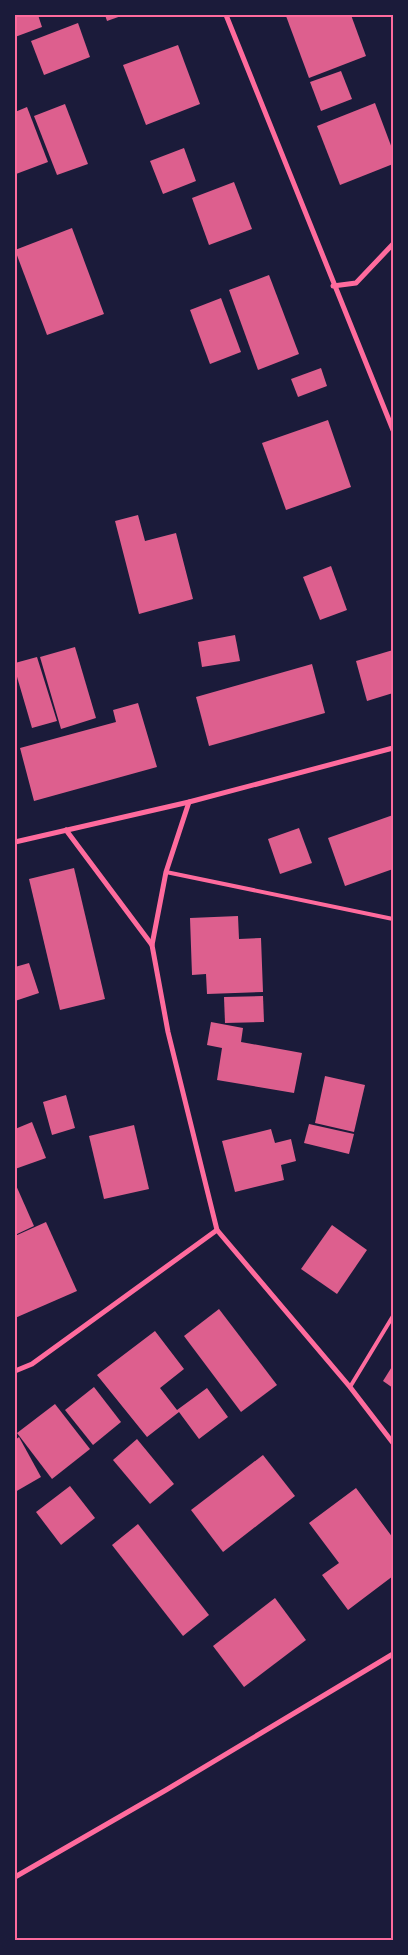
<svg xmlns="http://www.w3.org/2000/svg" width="408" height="1955" viewBox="0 0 408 1955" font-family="'PT Sans Narrow',sans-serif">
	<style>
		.building { fill: #dd5f8e }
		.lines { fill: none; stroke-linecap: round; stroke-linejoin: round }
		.service { stroke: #ff6b9d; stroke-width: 4 }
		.minor { stroke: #ff6b9d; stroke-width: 5 }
		.neatline { fill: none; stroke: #ff6b9d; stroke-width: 2 }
	</style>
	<rect width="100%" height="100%" fill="#1b1b3a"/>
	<g class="building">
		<path d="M15,15h23l4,12 -27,10z"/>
		<path d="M105,15h19l-17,6z"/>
		<path d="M351,15l15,41 -57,22 -23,-62z"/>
		<path d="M78,23l12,34 -46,18 -13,-34z"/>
		<path d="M178,45l22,59 -54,21 -23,-60z"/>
		<path d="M341,71l11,28 -31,12 -11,-29z"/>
		<path d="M375,103l18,48v13l-53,21 -23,-59z"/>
		<path d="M65,104l23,60 -31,11 -23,-59z"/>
		<path d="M27,107l21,55 -32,12 -1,-62z"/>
		<path d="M184,148l12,33 -33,13 -13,-33z"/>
		<path d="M234,182l18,47 -43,16 -17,-47z"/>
		<path d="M72,228l32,86 -57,21 -32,-85z"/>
		<path d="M269,275l30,79 -41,16 -29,-80z"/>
		<path d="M221,298l20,54 -31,12 -20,-54z"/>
		<path d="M321,368l6,18 -29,11 -7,-18z"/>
		<path d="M328,420l23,67 -65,23 -24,-67z"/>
		<path d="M138,515l7,26 31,-8 17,66 -54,15 -24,-93z"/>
		<path d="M331,566l16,44 -27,10 -17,-43z"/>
		<path d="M235,635l5,26 -38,6 -4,-25z"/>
		<path d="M75,647l21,71 -35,11 -21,-72z"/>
		<path d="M393,650v43l-26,8 -11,-40z"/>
		<path d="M37,657l20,64 -25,7 -17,-58v-7z"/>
		<path d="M312,664l13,49 -116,33 -13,-49z"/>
		<path d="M138,703l19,64 -123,34 -14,-53 96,-26 -3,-12z"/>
		<path d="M393,815v54l-48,17 -17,-48z"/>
		<path d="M299,828l13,35 -32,11 -12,-35z"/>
		<path d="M74,868l31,131 -45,11 -31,-131z"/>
		<path d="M238,916l1,23 22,-1 2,54 -56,2 -1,-20 -14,1 -2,-57z"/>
		<path d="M29,963l10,30 -24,8v-34z"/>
		<path d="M263,996l1,26 -39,1 -1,-26z"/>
		<path d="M211,1022l32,6 -2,14 61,11 -8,40 -77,-13 5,-32 -15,-3z"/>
		<path d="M325,1076l40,9 -11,47 -39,-9z"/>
		<path d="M66,1095l9,33 -23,7 -9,-33z"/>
		<path d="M32,1122l14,36 -31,11v-40z"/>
		<path d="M309,1124l45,10 -5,20 -45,-11z"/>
		<path d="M134,1125l15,64 -45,10 -15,-63z"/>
		<path d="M271,1129l4,14 16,-4 5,22 -15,4 3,15 -49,12 -13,-51z"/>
		<path d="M15,1183l19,43 -19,9z"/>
		<path d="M46,1222l31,69 -62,27v-82z"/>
		<path d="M332,1225l35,25 -30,44 -36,-25z"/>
		<path d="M219,1309l58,76 -36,27 -57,-76z"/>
		<path d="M155,1331l29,38 -24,19 17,22 30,-22 21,29 -29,22 -20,-27 -32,25 -50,-62z"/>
		<path d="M393,1365v23l-10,-7z"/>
		<path d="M94,1387l27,35 -28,23 -28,-35z"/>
		<path d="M55,1404l35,45 -38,30 -35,-46z"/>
		<path d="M19,1437l22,40 -26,15v-52z"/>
		<path d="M137,1439l37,45 -24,20 -37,-44z"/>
		<path d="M263,1455l32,41 -72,56 -32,-42z"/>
		<path d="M70,1486l25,32 -34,27 -25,-33z"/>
		<path d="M356,1488l37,50v38l-45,34 -26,-35 17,-12 -30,-40z"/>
		<path d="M138,1524l71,91 -26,21 -71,-91z"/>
		<path d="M275,1598l31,42 -62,47 -31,-41z"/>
	</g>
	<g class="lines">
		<g class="service">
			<path d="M166,872l227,47"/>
			<path d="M350,1387l43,-71"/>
		</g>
		<g class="minor">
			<path d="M226,15l167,415"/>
			<path d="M333,286l23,-3 37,-39"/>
			<path d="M15,842l174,-40 204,-54"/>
			<path d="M152,945l14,-73 23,-70"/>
			<path d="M217,1230l133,157 43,56"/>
			<path d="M15,1371l17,-7 185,-134 -49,-198 -16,-87 -86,-115"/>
			<path d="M15,1877l151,-87 227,-136"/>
		</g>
	</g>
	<rect width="408" height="1955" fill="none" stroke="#1b1b3a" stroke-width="32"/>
	<rect x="16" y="16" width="376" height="1923" class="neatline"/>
</svg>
